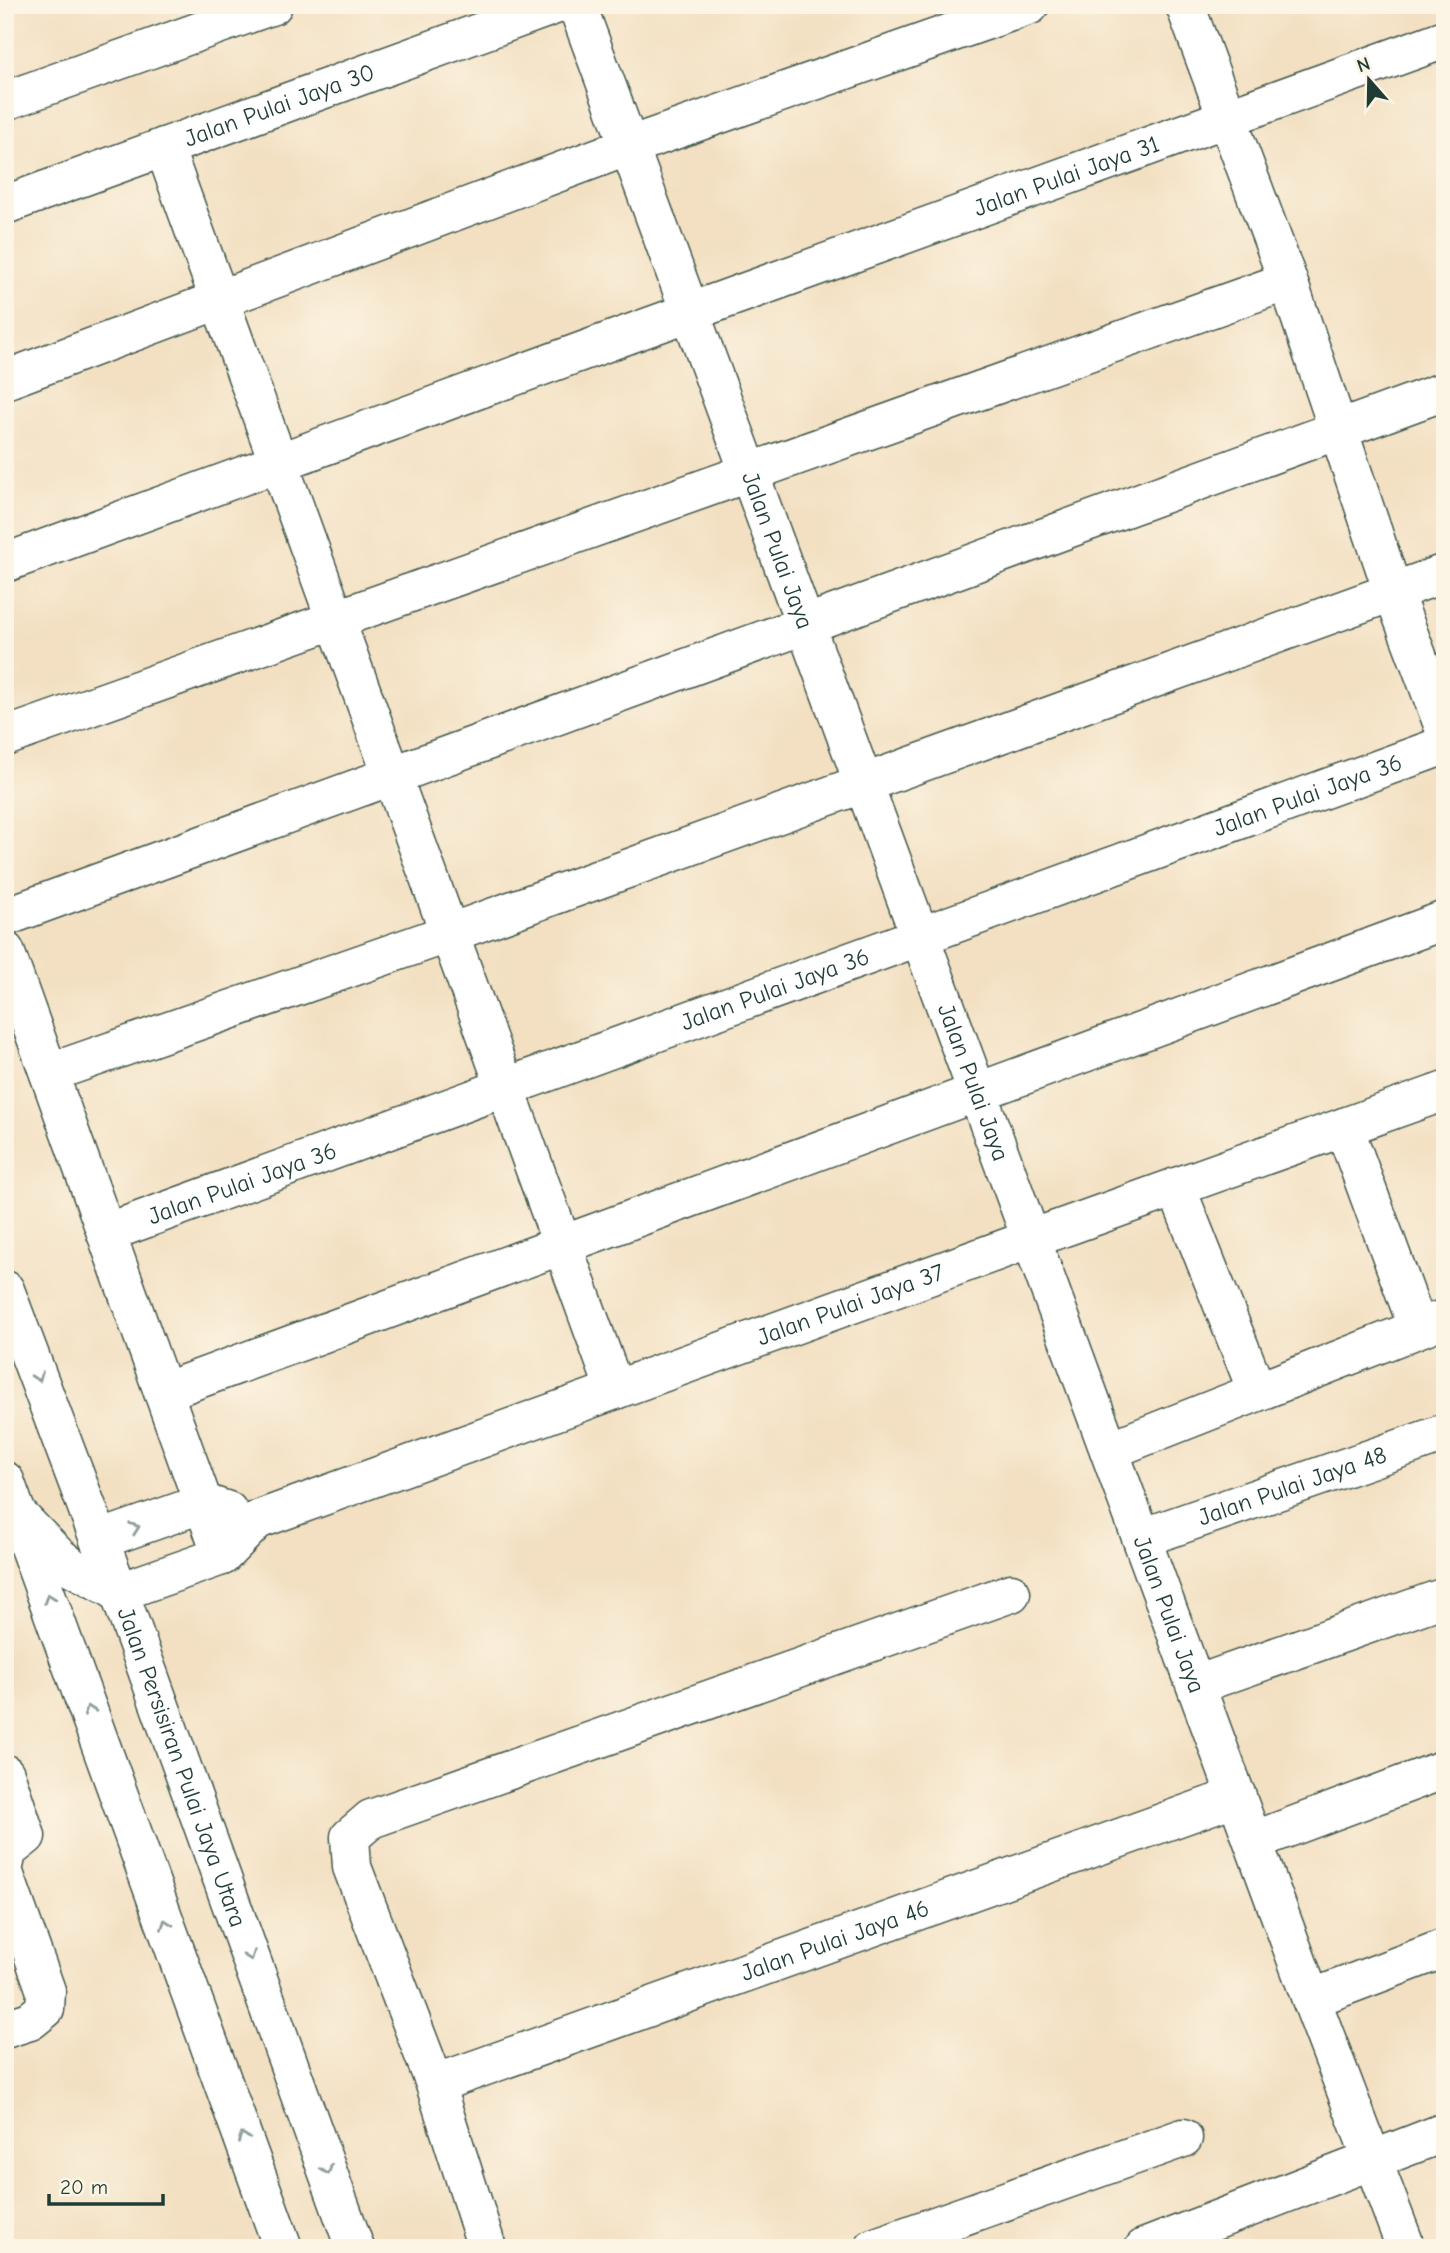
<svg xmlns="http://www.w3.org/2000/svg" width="1450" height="2253" viewBox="0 0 1450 2253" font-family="'Comic Neue',sans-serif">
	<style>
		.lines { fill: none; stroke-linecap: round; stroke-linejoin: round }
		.minor-casing { stroke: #3f5549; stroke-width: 41 }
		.minor { stroke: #fff; stroke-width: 38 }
		.oneway { stroke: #8f9e9a }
		.labels { text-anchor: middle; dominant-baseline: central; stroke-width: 5; stroke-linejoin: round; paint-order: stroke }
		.street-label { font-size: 24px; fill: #1f3d34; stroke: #fcf5e5 }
	</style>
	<rect width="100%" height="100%" fill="#fcf5e5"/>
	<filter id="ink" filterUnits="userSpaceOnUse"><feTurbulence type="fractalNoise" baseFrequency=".0143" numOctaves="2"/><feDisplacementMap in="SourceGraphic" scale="14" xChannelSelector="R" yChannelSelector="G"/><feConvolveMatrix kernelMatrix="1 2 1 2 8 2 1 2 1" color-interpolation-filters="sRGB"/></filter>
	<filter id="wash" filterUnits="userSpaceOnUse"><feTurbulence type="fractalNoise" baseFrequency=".00686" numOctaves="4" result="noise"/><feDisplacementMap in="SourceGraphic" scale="28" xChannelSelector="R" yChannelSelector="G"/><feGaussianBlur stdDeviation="1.57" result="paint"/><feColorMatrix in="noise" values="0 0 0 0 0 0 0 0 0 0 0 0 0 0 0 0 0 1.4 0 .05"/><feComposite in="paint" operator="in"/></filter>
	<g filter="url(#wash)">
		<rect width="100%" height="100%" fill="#f3e0c2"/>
	</g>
	<g filter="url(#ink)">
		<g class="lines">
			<g class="minor-casing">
				<g id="minor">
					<path id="s1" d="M577,5l734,1994 95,249"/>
					<path d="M1185,5l103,276 105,311 52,138"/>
					<path d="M5,101l268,-96"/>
					<path d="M164,147l451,1243"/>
					<path id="s2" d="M5,205l550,-200"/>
					<path d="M5,380l624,-234 401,-141"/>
					<path id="s3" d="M5,563l638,-234 802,-290"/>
					<path d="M5,737l1283,-456"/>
					<path d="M5,917l1440,-526"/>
					<path d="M5,951l217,605"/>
					<path d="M49,1073l401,-140 995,-360"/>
					<path d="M1344,1127l74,201"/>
					<path d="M1176,1187l81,204"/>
					<path id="s4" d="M106,1233l1339,-488"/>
					<path id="s5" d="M5,1290l114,302 236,656"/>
					<path d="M163,1392l1282,-472"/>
					<path d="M1110,1450l335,-132"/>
					<path d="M5,1481l278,767"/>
					<path id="s6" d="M18,1515l39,40 15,12 47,25 103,-36 35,-36 774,-281 414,-148"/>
					<path id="s7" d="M1142,1538l303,-105"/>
					<path d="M99,1540l105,-37 24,8"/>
					<path d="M1196,1685l249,-88"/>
					<path d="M5,1774l21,62 -19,15 -2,11"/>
					<path d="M1253,1841l192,-72"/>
					<path d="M5,1876l41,115 -1,18 -15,12 -25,8"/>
					<path d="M1311,1999l134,-51"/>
					<path id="s8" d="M435,2084l802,-288"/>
					<path d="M487,2248l-52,-164 -83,-217 -2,-30 21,-18 640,-226"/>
					<path d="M873,2248l310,-110"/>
					<path d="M1144,2248l301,-116"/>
				</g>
			</g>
			<use href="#minor" class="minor"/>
		</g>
		<defs><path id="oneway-chevron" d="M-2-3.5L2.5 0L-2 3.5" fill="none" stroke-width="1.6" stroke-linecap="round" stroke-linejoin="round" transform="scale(1.75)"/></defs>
		<g class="oneway">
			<use href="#oneway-chevron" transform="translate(38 1377) rotate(70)"/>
			<use href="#oneway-chevron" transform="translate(135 1528) rotate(-19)"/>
			<use href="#oneway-chevron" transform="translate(49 1598) rotate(-110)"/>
			<use href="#oneway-chevron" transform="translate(89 1710) rotate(-110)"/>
			<use href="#oneway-chevron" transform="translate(166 1924) rotate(-110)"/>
			<use href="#oneway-chevron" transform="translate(250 1956) rotate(70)"/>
			<use href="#oneway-chevron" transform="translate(243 2137) rotate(-110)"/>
			<use href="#oneway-chevron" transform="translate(327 2170) rotate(70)"/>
		</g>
	</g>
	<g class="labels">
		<g class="street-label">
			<text stroke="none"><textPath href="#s2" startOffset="292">Jalan Pulai Jaya 30</textPath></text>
			<text stroke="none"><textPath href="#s3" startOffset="1130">Jalan Pulai Jaya 31</textPath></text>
			<text stroke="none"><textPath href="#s1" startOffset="581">Jalan Pulai Jaya</textPath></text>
			<text stroke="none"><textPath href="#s4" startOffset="1279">Jalan Pulai Jaya 36</textPath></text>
			<text stroke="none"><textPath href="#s4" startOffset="712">Jalan Pulai Jaya 36</textPath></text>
			<text stroke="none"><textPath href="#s1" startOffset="1148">Jalan Pulai Jaya</textPath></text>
			<text stroke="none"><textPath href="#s4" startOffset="145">Jalan Pulai Jaya 36</textPath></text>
			<text stroke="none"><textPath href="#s6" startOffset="919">Jalan Pulai Jaya 37</textPath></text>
			<text stroke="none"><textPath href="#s7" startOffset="159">Jalan Pulai Jaya 48</textPath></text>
			<text stroke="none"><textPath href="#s1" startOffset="1715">Jalan Pulai Jaya</textPath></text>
			<text stroke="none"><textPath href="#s5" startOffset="509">Jalan Persisiran Pulai Jaya Utara</textPath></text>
			<text stroke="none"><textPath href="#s8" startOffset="425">Jalan Pulai Jaya 46</textPath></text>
		</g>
	</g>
	<rect width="1450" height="2253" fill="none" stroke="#fcf5e5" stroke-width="28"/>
	<g transform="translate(1369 80) rotate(340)" stroke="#fcf5e5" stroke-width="5" paint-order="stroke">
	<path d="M0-5L12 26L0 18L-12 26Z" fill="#1f3d34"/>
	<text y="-10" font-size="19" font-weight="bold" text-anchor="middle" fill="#1f3d34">N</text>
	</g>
	<path d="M49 2194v10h114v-10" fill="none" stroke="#1f3d34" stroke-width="3.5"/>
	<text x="60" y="2194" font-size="21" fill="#1f3d34" stroke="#fcf5e5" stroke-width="5" paint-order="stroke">20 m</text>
</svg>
